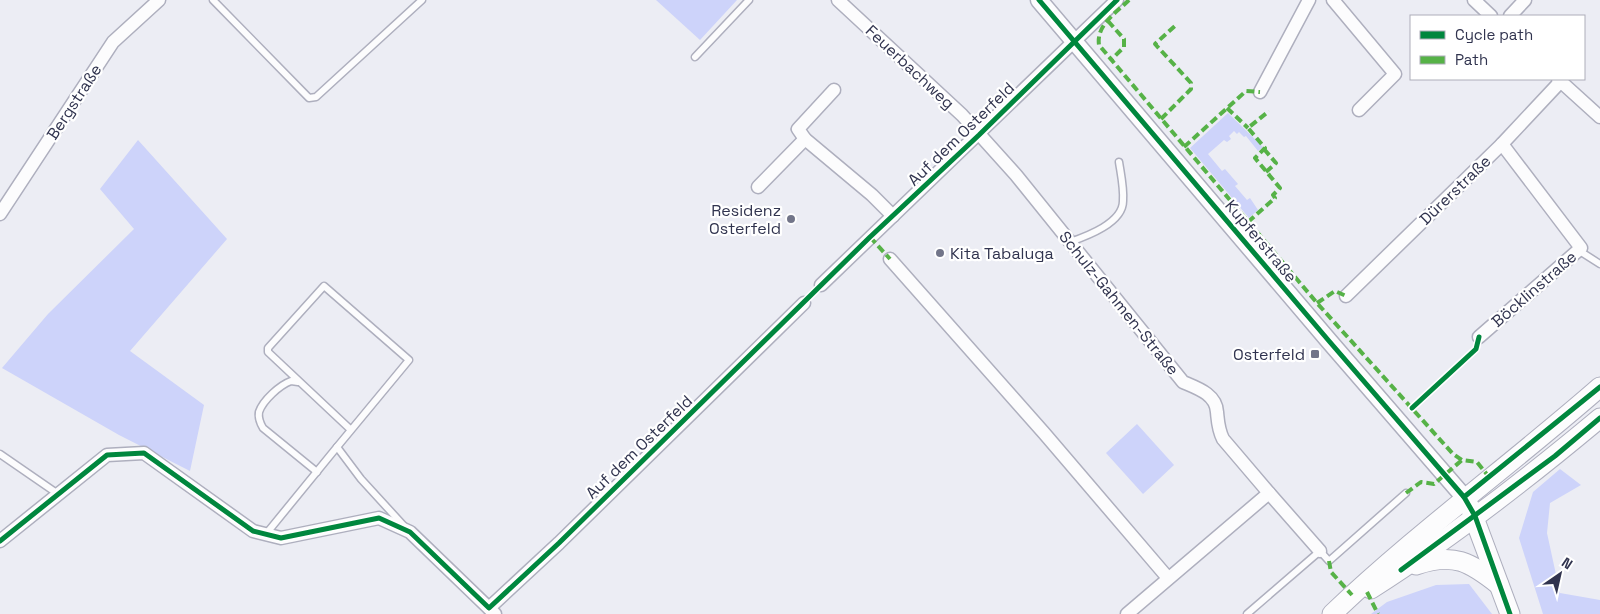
<svg xmlns="http://www.w3.org/2000/svg" width="1600" height="614" viewBox="0 0 1600 614" font-family="'Space Grotesk',sans-serif">
	<style>
		.green { fill: #cdd3fa }
		.lines { fill: none; stroke-linecap: round; stroke-linejoin: round }
		.service-casing { stroke: #aeafbe; stroke-width: 9 }
		.minor-casing { stroke: #aeafbe; stroke-width: 15 }
		.tertiary-casing { stroke: #aeafbe; stroke-width: 19 }
		.secondary-casing { stroke: #aeafbe; stroke-width: 21 }
		.service { stroke: #fcfcfd; stroke-width: 6 }
		.minor { stroke: #fcfcfd; stroke-width: 12 }
		.tertiary { stroke: #fcfcfd; stroke-width: 16 }
		.secondary { stroke: #fcfcfd; stroke-width: 19 }
		.quiet { stroke: #56b247; stroke-width: 4; stroke-dasharray: 8 4; stroke-linecap: butt }
		.cycleway-casing { stroke: #fff; stroke-width: 8 }
		.cycleway { stroke: #00873e; stroke-width: 5 }
		.poi-dot { fill: #727589; stroke: #fff; stroke-width: 2 }
		.labels { text-anchor: middle; dominant-baseline: central; stroke-width: 4.5; stroke-linejoin: round; paint-order: stroke }
		.street-label { font-size: 16px; fill: #31344f; stroke: #fff }
		.poi-label { font-size: 16px; fill: #31344f; stroke: #fff; text-anchor: end }
	</style>
	<rect width="100%" height="100%" fill="#ecedf4"/>
	<g class="green">
		<path d="M656,0h81l-37,40z"/>
		<path d="M1228,113l35,34 -5,4 -12,-15 -2,1 -5,-5 -2,2 -3,-3 -5,5 2,3 -4,3 -3,-2 -16,14 14,17 3,-2 13,15 -3,2 12,14 3,-2 8,12 -9,8 -59,-70z"/>
		<path d="M138,140l89,99 -97,112 74,54 -14,66 -71,-36 -117,-67 46,-54 86,-85 -34,-40z"/>
		<path d="M1137,424l37,41 -31,29 -37,-41z"/>
		<path d="M1560,469l21,16 -31,18 -3,30 13,60 40,7v14h-57l-24,-76 14,-46z"/>
		<path d="M1469,584l23,30h-121l16,-12 49,-17z"/>
	</g>
	<g class="lines">
		<g class="service-casing">
			<g id="service">
				<path d="M213,0l96,98 7,-1 106,-97"/>
				<path d="M695,57l54,-57"/>
				<path d="M1070,242c17,-6 53,-19 53,-41 1,-13 -2,-26 -4,-39"/>
				<path d="M1578,250l22,14"/>
				<path d="M298,382l-7,-1c-11,4 -28,19 -32,31 -1,6 1,11 4,16l54,44"/>
				<path d="M351,430l-83,-78v-4l56,-62 85,74 -72,87 24,32 43,47"/>
				<path d="M0,454l58,40"/>
				<path d="M266,534l71,-87"/>
				<path d="M1247,614l73,-63 9,10 77,-68"/>
			</g>
		</g>
		<g class="minor-casing">
			<g id="minor">
				<path d="M838,0l124,115 54,60 167,207c14,6 33,12 34,30 1,10 1,17 6,27l46,54 -142,121"/>
				<path d="M1333,0l62,74 -36,36"/>
				<path d="M1474,0l17,16"/>
				<path d="M1510,16l15,-16"/>
				<path d="M1558,79l42,38"/>
				<path d="M834,90l-36,39 7,10 67,56 21,21"/>
				<path d="M1260,92l49,-92"/>
				<path d="M758,187l47,-48"/>
				<path d="M0,214l113,-172 46,-42"/>
				<path d="M890,259l154,174 124,145"/>
				<path d="M821,285l296,-285"/>
				<path d="M1346,296l156,-152 59,-63"/>
				<path d="M1479,337l102,-89 -79,-104"/>
				<path d="M1269,493l51,58"/>
				<path d="M0,541l107,-86 37,-2 109,78 28,7 98,-20 31,14 85,82"/>
				<path d="M489,608l70,-65 245,-240"/>
			</g>
		</g>
		<g class="tertiary-casing">
			<path id="tertiary" d="M1039,0l290,341 135,156"/>
		</g>
		<g class="secondary-casing">
			<g id="secondary">
				<path d="M1470,507l40,107"/>
				<path d="M1416,565c38,-13 54,-3 83,20"/>
				<path d="M1371,589c80,-51 156,-110 229,-171"/>
				<path d="M1332,614c85,-81 180,-150 268,-227"/>
			</g>
		</g>
		<use href="#service" class="service"/>
		<use href="#minor" class="minor"/>
		<use href="#tertiary" class="tertiary"/>
		<use href="#secondary" class="secondary"/>
		<g class="quiet">
			<path d="M1129,0c-13,13 -33,25 -30,45l218,258 136,151 9,6 15,2 12,15"/>
			<path d="M1108,21l16,18v8l-13,13"/>
			<path d="M1227,108l21,20"/>
			<path d="M1161,119l30,-30v-6l-36,-39 21,-19"/>
			<path d="M1184,147l62,-56 14,1"/>
			<path d="M1264,149l12,14 -10,9"/>
			<path d="M1248,222l27,-24 -2,-3 7,-7 -25,-30 10,-10 -17,-20 21,-17"/>
			<path d="M870,237l20,22"/>
			<path d="M1317,303l18,-12 11,5"/>
			<path d="M1406,493l15,-11 13,2 28,-24"/>
			<path d="M1329,561l2,11 21,23"/>
			<path d="M1367,592l11,22"/>
		</g>
		<g class="cycleway-casing">
			<g id="cycleway">
				<path d="M1039,0l290,341 135,156 11,19 35,98"/>
				<path d="M1412,408l64,-59 3,-12"/>
				<path d="M1464,497l136,-110"/>
				<path d="M0,541l107,-86 37,-2 109,78 28,7 98,-20 31,14 79,76 70,-65 311,-306 109,-102 138,-135"/>
				<path d="M1401,570l154,-114 45,-38"/>
			</g>
		</g>
		<use href="#cycleway" class="cycleway"/>
	</g>
	<g class="poi-dot">
		<circle cx="791" cy="219" r="5"/>
		<circle cx="940" cy="253" r="5"/>
		<rect x="1310" y="349" width="10" height="10" rx="2.5"/>
	</g>
	<g class="labels">
		<g class="street-label">
			<text transform="translate(910 67) rotate(43)">Feuerbachweg</text>
			<text transform="translate(74 102) rotate(-57)">Bergstraße</text>
			<text transform="translate(961 134) rotate(-44)">Auf dem Osterfeld</text>
			<text transform="translate(1455 190) rotate(-44)">Dürerstraße</text>
			<text transform="translate(1261 241) rotate(50)">Kupferstraße</text>
			<text transform="translate(1534 289) rotate(-41)">Böcklinstraße</text>
			<text transform="translate(1119 303) rotate(51)">Schulz-Gahmen-Straße</text>
			<text transform="translate(639 447) rotate(-44)">Auf dem Osterfeld</text>
		</g>
		<g class="poi-label">
			<text x="781" y="210">Residenz<tspan x="781" dy="18">Osterfeld</tspan></text>
			<text x="950" y="253" text-anchor="start">Kita Tabaluga</text>
			<text x="1305" y="354">Osterfeld</text>
		</g>
	</g>
	<rect x="1410" y="15" width="175" height="65" fill="#ffffff" stroke="#adaeb9"/>
	<rect x="1420" y="31" width="25" height="8" fill="#00873e" stroke="#adaeb9"/>
	<text x="1455" y="40" font-size="15" fill="#31344f">Cycle path</text>
	<rect x="1420" y="56" width="25" height="8" fill="#56b247" stroke="#adaeb9"/>
	<text x="1455" y="65" font-size="15" fill="#31344f">Path</text>
	<g transform="translate(1560 574) rotate(34)" stroke="#ffffff" stroke-width="4" paint-order="stroke">
	<path d="M0-4L9 19L0 12L-9 19Z" fill="#31344f"/>
	<text y="-8" font-size="14" font-weight="bold" text-anchor="middle" fill="#31344f">N</text>
	</g>
</svg>
